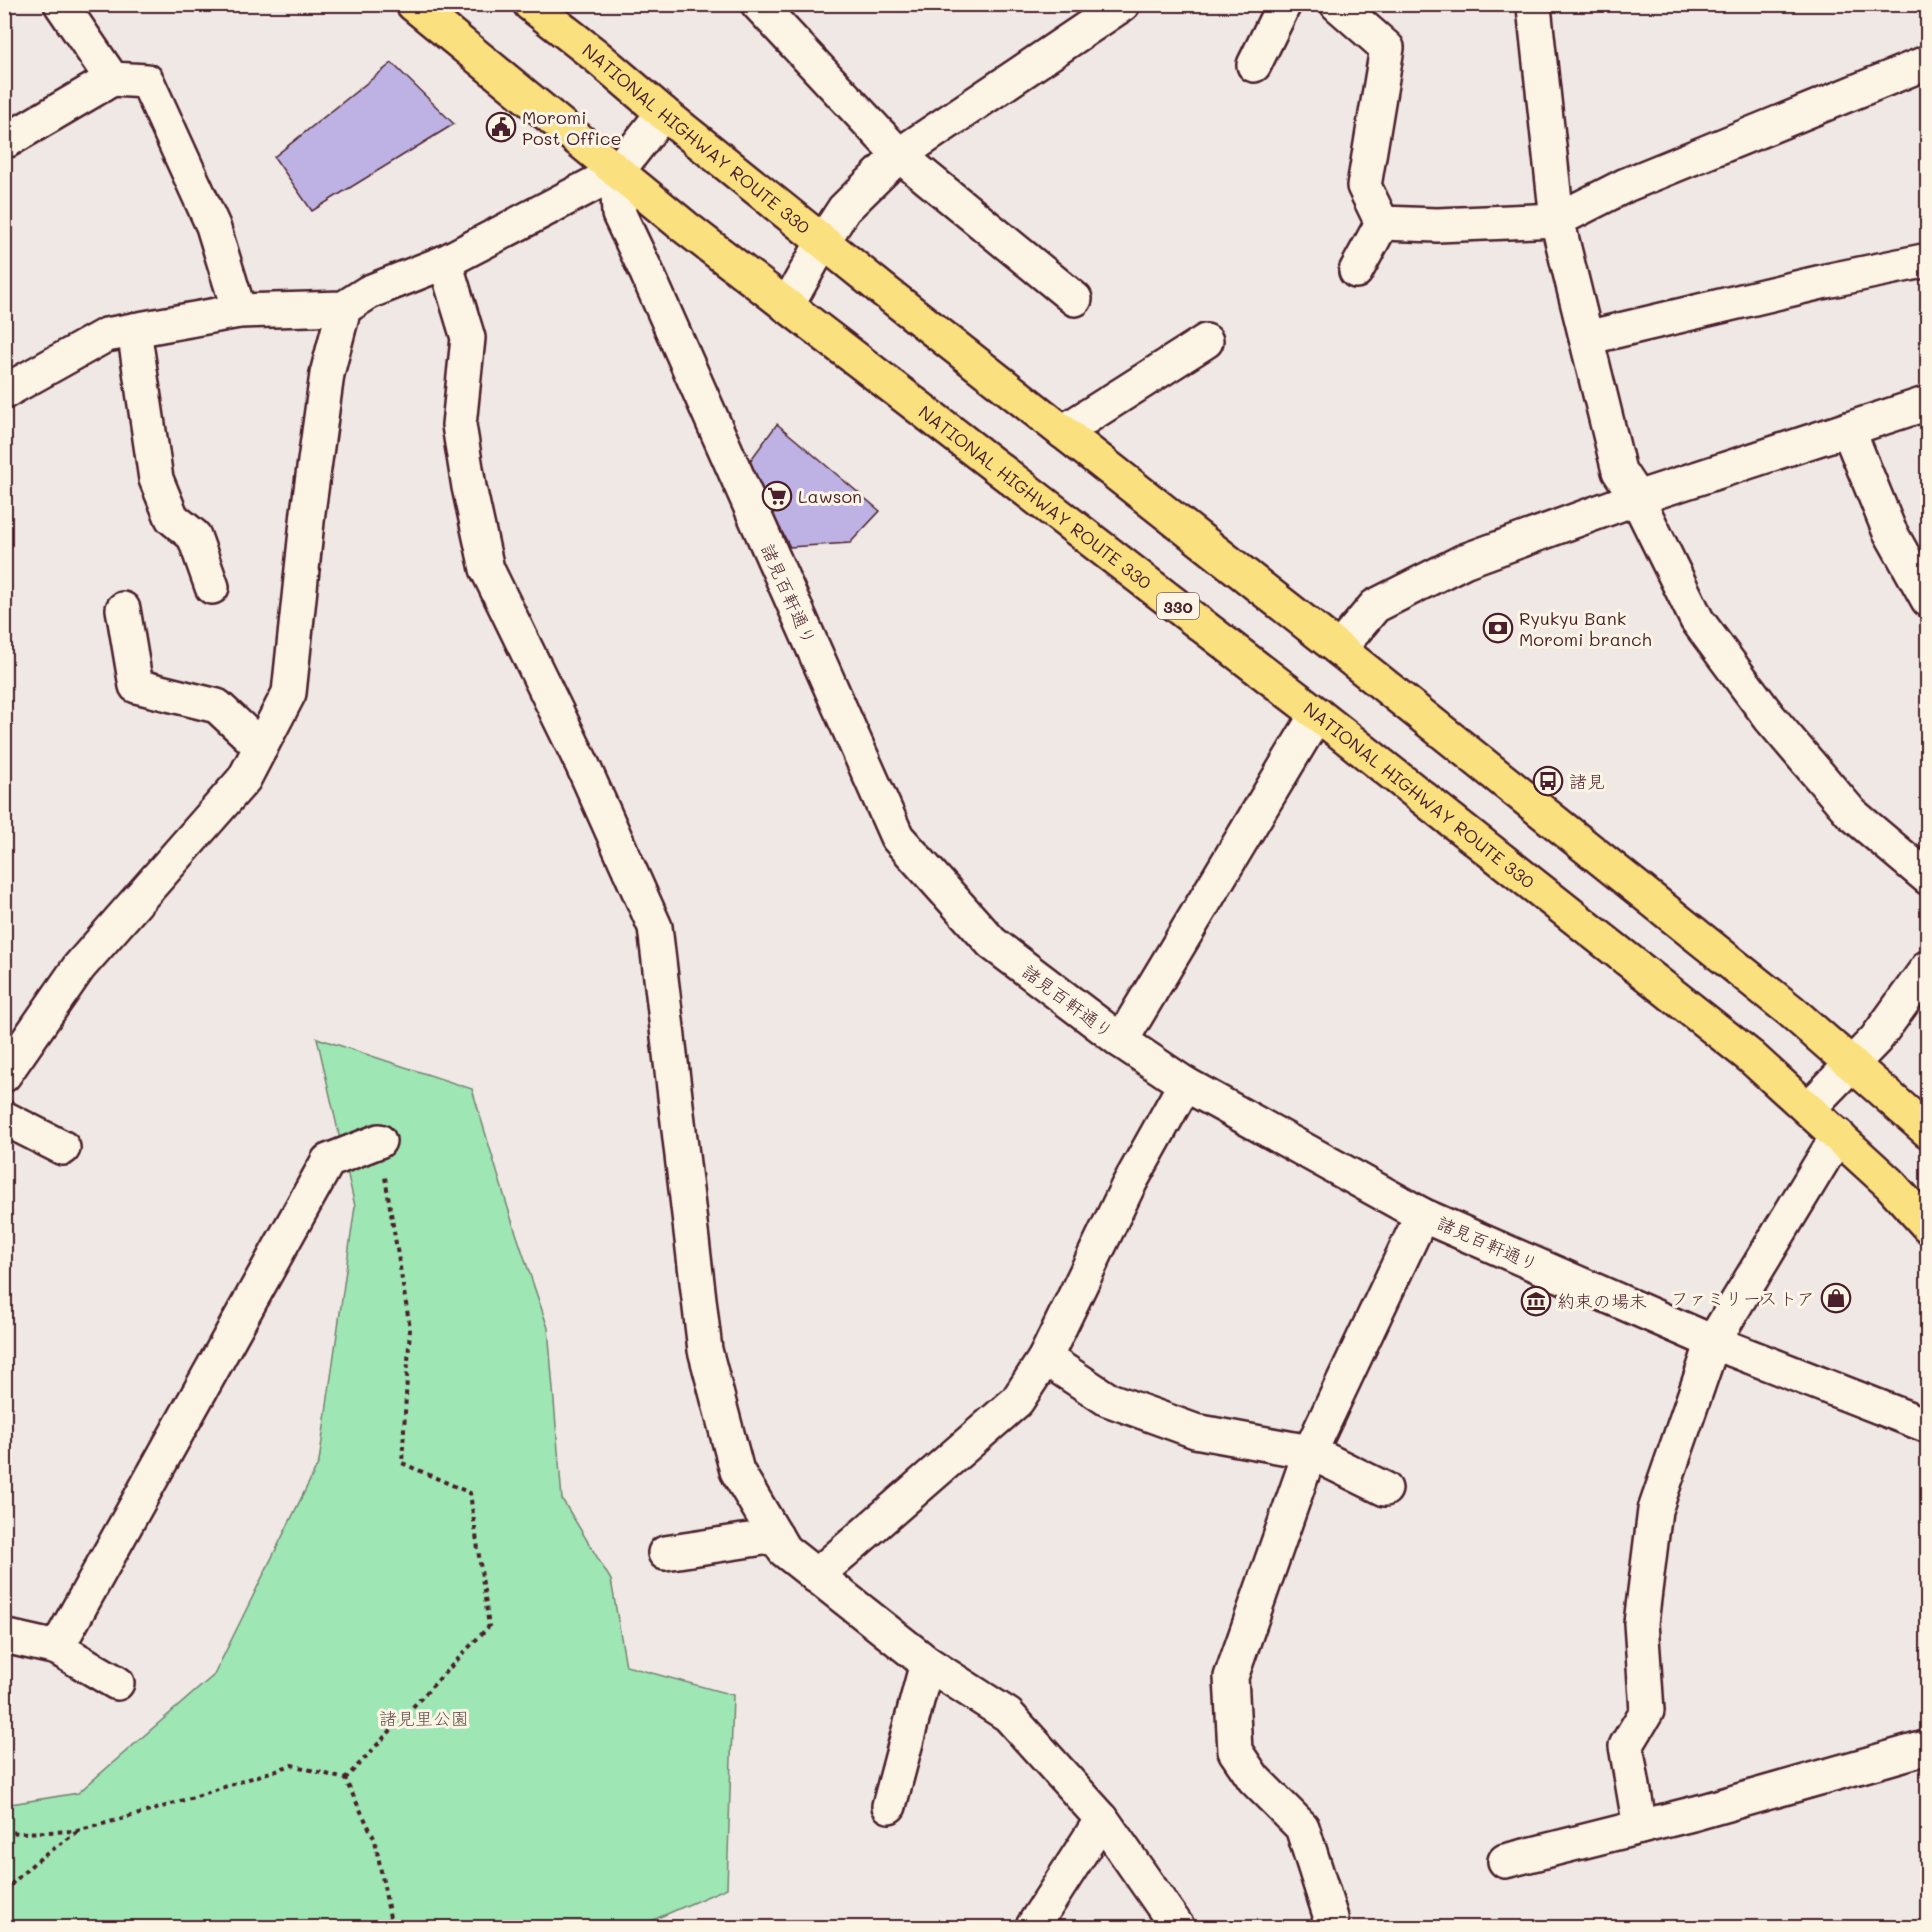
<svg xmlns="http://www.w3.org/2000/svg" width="1932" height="1932" viewBox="0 0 1932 1932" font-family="Mali,'Klee One',sans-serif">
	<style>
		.green { fill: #9ee6b4; stroke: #748270; stroke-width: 1.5 }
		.building { fill: #bdb2e3; stroke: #4a1f2b; stroke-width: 1.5 }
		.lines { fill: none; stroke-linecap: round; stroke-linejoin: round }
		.minor-casing { stroke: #4a1f2b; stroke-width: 38 }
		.highway-casing { stroke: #4a1f2b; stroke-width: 38 }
		.path { stroke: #4a1f2b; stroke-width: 4; stroke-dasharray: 4.5 4.5; stroke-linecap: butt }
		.minor { stroke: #fcf5e5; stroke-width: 33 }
		.highway { stroke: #fbe080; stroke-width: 33 }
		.labels { text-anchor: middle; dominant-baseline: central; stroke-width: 6; stroke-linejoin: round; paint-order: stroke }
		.shield { fill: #fcf5e5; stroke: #7f5f63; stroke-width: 1.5 }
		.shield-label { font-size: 16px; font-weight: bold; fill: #4a1f2b }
		.poi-label { font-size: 18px; fill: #4a1f2b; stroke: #fcf5e5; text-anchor: start }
		.street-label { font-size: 18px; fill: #4a1f2b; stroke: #fcf5e5 }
		.park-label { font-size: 18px; fill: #5f514d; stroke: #fcf5e5 }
	</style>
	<rect width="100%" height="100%" fill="#efe8e5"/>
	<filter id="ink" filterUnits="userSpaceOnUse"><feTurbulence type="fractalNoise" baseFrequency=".0167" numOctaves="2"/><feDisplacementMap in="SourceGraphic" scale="12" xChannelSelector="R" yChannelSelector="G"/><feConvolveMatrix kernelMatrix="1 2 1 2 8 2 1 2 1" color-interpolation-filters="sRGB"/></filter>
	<g filter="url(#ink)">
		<path class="green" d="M317,1038l155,51 39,129 37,110 14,171 49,81 15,86 107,29 -6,193 -90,39 -632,1v-123l73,-12 136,-118 105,-213 36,-256z"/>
		<g class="building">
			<path d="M392,63l62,61 -142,87 -38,-54z"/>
			<path d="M777,424l103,87 -30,32 -60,4 -43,-82z"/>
		</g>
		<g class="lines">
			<g class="minor-casing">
				<g id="minor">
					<path d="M61,4l51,75 35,2 66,145 26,85"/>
					<path d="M758,4l141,151 176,144"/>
					<path d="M1337,4l50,44 -23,138 18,37 55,2 120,-5 69,-35 302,-123"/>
					<path d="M1534,7l23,213 62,251 18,27 60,122 73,98 81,95 77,65"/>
					<path d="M1254,65l30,-61"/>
					<path d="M4,130l4,10 104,-61"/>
					<path d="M617,172l2,42 28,59 250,564 95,106 129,98 64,43 237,131 291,127 215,84"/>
					<path d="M445,262l23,76 -9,87 10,62 18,82 96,197 72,161 50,423 32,121 47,79 143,113 81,52 94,104 76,109"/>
					<path d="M1356,271l26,-48"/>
					<path d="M787,306l37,-66 20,-31 55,-54 224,-151"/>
					<path d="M134,330l22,149 16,39 22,18 18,51"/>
					<path d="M1586,338l240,-57 102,-21"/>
					<path d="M4,392l102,-57 133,-24 105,-3 25,-16 76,-30 172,-90 46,-59"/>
					<path d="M1848,429l41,101 39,70"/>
					<path d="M1063,432l143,-91"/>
					<path d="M123,609l13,77 81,20 44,41"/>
					<path d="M1339,649l36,-43 89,-45 173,-63 291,-95"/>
					<path d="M1121,1041l196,-327"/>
					<path d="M4,1075l75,-108 165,-188 45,-86 19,-181 19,-138 17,-66"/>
					<path d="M1809,1108l67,-69 52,-72"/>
					<path d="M4,1118l59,30"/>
					<path d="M1045,1358l62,41 88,32 115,21 75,37"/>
					<path d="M665,1553l111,-17"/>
					<path d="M816,1576l201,-175 28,-43 83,-172 57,-102"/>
					<path d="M4,1636l53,12 271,-487 51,-20"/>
					<path d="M57,1648l60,35"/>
					<path d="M889,1806l38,-143"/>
					<path d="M1640,1827l-14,-81 21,-35 -6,-88 14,-113 58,-168 125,-207"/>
					<path d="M1505,1861l191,-48 232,-66"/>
					<path d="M1032,1928l70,-109"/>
					<path d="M1327,1928l4,-10 -29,-91 -48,-48 -19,-28 -4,-74 79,-225 112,-237"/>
				</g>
			</g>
			<g class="highway-casing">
				<g id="highway">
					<path id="s1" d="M413,4l272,223 632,487 434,343 139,127 38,42"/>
					<path id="s2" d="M530,4l65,51 68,58 220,177 456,359 452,362 137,120"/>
				</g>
			</g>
			<g class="path">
				<path d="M345,1779l144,-153 -19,-133 -68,-30 8,-135 -25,-151"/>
				<path d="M4,1831l15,2 58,-2 73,-20 142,-46 53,14 30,61 17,88"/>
				<path d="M4,1891l30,-28 43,-31"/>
			</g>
			<use href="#minor" class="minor"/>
			<use href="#highway" class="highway"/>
		</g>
	</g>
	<defs>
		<g id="civic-ring" transform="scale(1.5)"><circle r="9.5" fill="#fcf5e5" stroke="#4a1f2b" stroke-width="1.5"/><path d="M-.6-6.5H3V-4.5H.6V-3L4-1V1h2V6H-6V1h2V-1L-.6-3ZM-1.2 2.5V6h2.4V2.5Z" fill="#4a1f2b"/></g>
		<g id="supermarket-ring" transform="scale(1.5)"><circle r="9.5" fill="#fcf5e5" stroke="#4a1f2b" stroke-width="1.5"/><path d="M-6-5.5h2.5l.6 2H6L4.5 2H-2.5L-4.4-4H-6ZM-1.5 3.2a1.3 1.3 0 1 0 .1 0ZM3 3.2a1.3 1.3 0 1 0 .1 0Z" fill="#4a1f2b"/></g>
		<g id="bank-ring" transform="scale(1.5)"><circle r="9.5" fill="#fcf5e5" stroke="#4a1f2b" stroke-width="1.5"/><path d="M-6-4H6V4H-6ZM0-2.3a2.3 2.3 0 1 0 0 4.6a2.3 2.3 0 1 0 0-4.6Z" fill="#4a1f2b"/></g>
		<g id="bus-ring" transform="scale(1.5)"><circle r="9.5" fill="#fcf5e5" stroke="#4a1f2b" stroke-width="1.5"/><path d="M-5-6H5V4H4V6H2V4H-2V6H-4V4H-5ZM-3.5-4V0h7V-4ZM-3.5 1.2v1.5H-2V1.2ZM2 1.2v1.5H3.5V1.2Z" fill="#4a1f2b"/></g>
		<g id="shop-ring" transform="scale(1.5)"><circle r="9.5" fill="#fcf5e5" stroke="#4a1f2b" stroke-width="1.5"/><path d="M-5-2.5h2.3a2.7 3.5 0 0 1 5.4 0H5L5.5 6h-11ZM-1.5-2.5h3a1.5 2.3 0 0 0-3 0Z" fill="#4a1f2b"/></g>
		<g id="museum-ring" transform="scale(1.5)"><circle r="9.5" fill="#fcf5e5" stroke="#4a1f2b" stroke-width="1.5"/><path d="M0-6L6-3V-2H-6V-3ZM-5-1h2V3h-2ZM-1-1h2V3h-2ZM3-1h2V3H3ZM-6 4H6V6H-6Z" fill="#4a1f2b"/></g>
	</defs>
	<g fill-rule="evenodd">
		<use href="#civic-ring" x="501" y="127"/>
		<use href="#supermarket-ring" x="777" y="496"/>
		<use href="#bank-ring" x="1498" y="628"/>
		<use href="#bus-ring" x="1548" y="781"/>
		<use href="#shop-ring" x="1836" y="1298"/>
		<use href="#museum-ring" x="1536" y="1301"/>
	</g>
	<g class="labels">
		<rect class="shield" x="1157" y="593" width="42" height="26" rx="4.5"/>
		<g class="shield-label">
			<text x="1178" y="606">330</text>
		</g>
		<g class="poi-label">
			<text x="522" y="117">Moromi<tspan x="522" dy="21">Post Office</tspan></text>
			<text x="798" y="496">Lawson</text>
			<text x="1519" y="618">Ryukyu Bank<tspan x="1519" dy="21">Moromi branch</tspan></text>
			<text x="1569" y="781">諸見</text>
			<text x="1815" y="1298" text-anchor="end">ファミリーストア</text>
			<text x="1557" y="1301">約束の場末</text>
		</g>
		<g class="street-label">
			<text stroke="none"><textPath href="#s2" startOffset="214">NATIONAL HIGHWAY ROUTE 330</textPath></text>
			<text stroke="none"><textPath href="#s1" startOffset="794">NATIONAL HIGHWAY ROUTE 330</textPath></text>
			<text transform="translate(789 594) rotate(66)">諸見百軒通り</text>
			<text stroke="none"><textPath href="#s1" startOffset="1280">NATIONAL HIGHWAY ROUTE 330</textPath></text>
			<text transform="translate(1068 1001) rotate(37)">諸見百軒通り</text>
			<text transform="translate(1488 1243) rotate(24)">諸見百軒通り</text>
		</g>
		<g class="park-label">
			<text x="424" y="1718">諸見里公園</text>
		</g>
	</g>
	<rect width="1932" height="1932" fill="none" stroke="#fcf5e5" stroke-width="24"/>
	<rect x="12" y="12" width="1908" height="1908" fill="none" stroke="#4a1f2b" stroke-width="2" filter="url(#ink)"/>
</svg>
